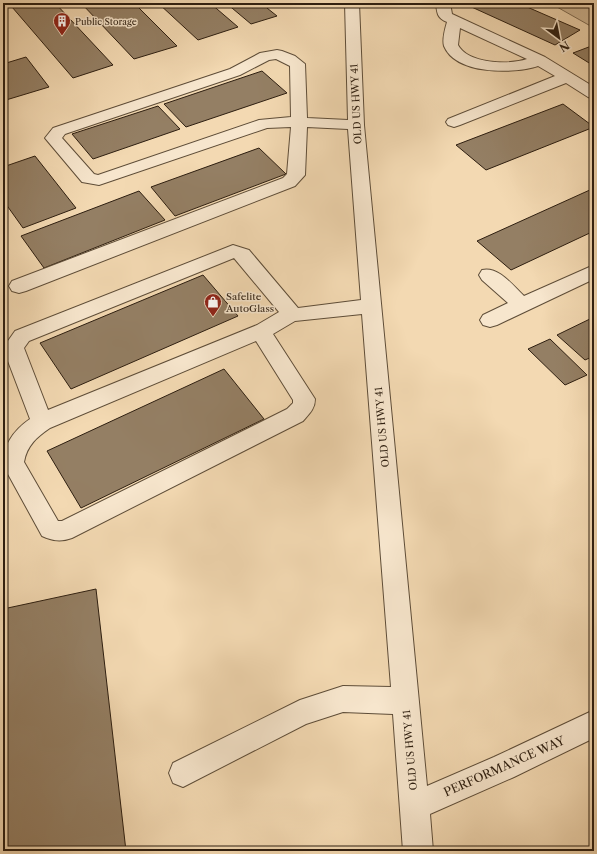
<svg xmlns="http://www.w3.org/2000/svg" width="597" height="854" viewBox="0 0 597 854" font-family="'Libre Caslon Text',serif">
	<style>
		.green { fill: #d1b996; stroke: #7f6c53 }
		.building { fill: #947f64; stroke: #2d1e10 }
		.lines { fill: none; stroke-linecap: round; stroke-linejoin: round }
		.minor-casing { stroke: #5e4d38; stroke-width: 2 }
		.minor { fill: #f7e6cd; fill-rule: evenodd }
		.labels { text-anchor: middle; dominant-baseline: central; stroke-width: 3; stroke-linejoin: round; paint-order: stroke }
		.far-poi-label { font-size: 9px; fill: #2d1e10; stroke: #f7e6cd; text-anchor: start }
		.street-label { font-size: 10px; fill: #2d1e10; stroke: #f7e6cd }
		.poi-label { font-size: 10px; fill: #2d1e10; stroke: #f7e6cd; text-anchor: start }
		.near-street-label { font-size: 12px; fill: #2d1e10; stroke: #f7e6cd }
	</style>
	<rect width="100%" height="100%" fill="#f3d9b2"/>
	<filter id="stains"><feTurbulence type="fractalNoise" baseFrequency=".005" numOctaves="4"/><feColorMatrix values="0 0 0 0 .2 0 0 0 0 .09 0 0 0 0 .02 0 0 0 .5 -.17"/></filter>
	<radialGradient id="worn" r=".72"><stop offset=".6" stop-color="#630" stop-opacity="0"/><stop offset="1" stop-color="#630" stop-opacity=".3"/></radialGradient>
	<path class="green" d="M550,3h44v25z"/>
	<g class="building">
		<path d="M28,3h27l58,62 -40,13 -61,-71z"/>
		<path d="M81,3h53l43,43 -43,13z"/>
		<path d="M158,3h52l28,24 -40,13z"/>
		<path d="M226,3h50l2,2 -11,3 10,8 -26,8z"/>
		<path d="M466,3h52l62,27 -25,15 -90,-41z"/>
		<path d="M594,45v21l-21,-13z"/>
		<path d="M26,57l23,30 -43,13 -3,-5v-31z"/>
		<path d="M262,71l25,22 -101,34 -22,-23z"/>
		<path d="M563,104l31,23 -108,43 -30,-25z"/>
		<path d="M158,106l22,23 -87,30 -21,-25z"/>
		<path d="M259,148l27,26 -111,42 -24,-29z"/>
		<path d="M35,156l41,52 -53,20 -20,-28v-33z"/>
		<path d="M592,189l2,2v40l-83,39 -34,-29z"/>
		<path d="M139,191l26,29 -121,48 -23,-32z"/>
		<path d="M203,275l35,41 -167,73 -31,-46z"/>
		<path d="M594,317v39l-9,4 -28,-25z"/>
		<path d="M550,339l37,36 -22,10 -37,-36z"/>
		<path d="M224,369l40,50 -183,89 -34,-57z"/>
		<path d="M96,589l30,262h-123v-242z"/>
	</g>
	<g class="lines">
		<g class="minor-casing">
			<g id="minor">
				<path d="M345,3h14l5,122 63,661 67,-29 100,-47v28l-80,39 -84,37 3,37h-30l-10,-137 -50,-2 -37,12 -123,63 -10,-4 -4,-10 4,-10 127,-63 43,-14 48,1 -29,-373 -67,7 -22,13 42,65c0,10 -6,15 -12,22l-231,117c-11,4 -19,3 -30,-2l-39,-71c0,-20 11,-35 27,-46l-27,-71 12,-17 218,-86 16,5 49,58 63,-8 -13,-171 -41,-2 -2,48 -10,11 -269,105 -7,2 -7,-2 -3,-5 3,-5 271,-103 4,-4 4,-47 -24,1 -168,57 -17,-3 -37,-44 8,-10 177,-59 30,-16 17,-3 5,1 13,5 10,8 2,54 41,2zM276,59l14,7 1,51 -32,3 -161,55 -4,-1 -32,-36 3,-4 175,-59 29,-15zM234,258l45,54 -22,13 -209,85 -24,-62 5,-7zM256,341l37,59v3l-6,6 -225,112h-4l-34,-59c3,-17 13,-25 26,-34z"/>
				<path d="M436,3h14l2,11 93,43 49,30v12l-6,-2 -22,-14 -106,42 -6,2 -6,-2 -2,-3 2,-3 107,-43 -17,-10c-24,8 -82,9 -94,-20 -2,-7 1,-17 3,-24 -10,-4 -10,-9 -11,-19zM460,28l67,31c-18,6 -59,5 -69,-14z"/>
				<path d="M594,265v14l-97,46 -7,2 -7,-2 -3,-5 3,-5 25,-12 -26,-23 -3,-5 3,-5c17,-4 31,16 42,26z"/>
			</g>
		</g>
		<use href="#minor" class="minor"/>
	</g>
	<defs>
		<g id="building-pin" transform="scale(0.9)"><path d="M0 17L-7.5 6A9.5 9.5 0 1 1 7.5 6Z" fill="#8f2418" stroke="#f7e6cd"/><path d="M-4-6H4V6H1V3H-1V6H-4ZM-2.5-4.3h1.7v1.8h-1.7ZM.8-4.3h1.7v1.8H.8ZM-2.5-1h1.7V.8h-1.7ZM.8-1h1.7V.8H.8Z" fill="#fff"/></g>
		<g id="shop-pin" transform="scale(0.9)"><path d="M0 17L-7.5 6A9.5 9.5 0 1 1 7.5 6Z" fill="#8f2418" stroke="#f7e6cd"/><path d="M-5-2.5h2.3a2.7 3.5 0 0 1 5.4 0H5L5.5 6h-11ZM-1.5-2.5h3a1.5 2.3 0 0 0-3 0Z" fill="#fff"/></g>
	</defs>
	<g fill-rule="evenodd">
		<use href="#building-pin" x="62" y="21"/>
		<use href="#shop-pin" x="213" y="302"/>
	</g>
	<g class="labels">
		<g class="far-poi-label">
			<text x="75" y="21">Public Storage</text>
		</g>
		<g class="street-label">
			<text transform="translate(356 104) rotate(-93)">OLD US HWY 41</text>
			<text transform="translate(382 427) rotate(-95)">OLD US HWY 41</text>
			<text transform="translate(410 750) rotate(-95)">OLD US HWY 41</text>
		</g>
		<g class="poi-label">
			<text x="226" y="296">Safelite<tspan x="226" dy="12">AutoGlass</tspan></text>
		</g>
		<g class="near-street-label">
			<text transform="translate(504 766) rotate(-24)">PERFORMANCE WAY</text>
		</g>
	</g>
	<rect width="597" height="854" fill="none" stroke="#f3d9b2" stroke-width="16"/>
	<rect x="4" y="4" width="589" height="846" fill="none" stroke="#2d1e10" stroke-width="2"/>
	<rect x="8" y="8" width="581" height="838" fill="none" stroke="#2d1e10"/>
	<g transform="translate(559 38) rotate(148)" stroke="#f7e6cd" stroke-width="3" paint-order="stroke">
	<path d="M0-3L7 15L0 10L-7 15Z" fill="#2d1e10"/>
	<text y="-6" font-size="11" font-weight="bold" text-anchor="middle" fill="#2d1e10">N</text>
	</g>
	<rect width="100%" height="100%" filter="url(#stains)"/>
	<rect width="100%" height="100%" fill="url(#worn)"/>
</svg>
